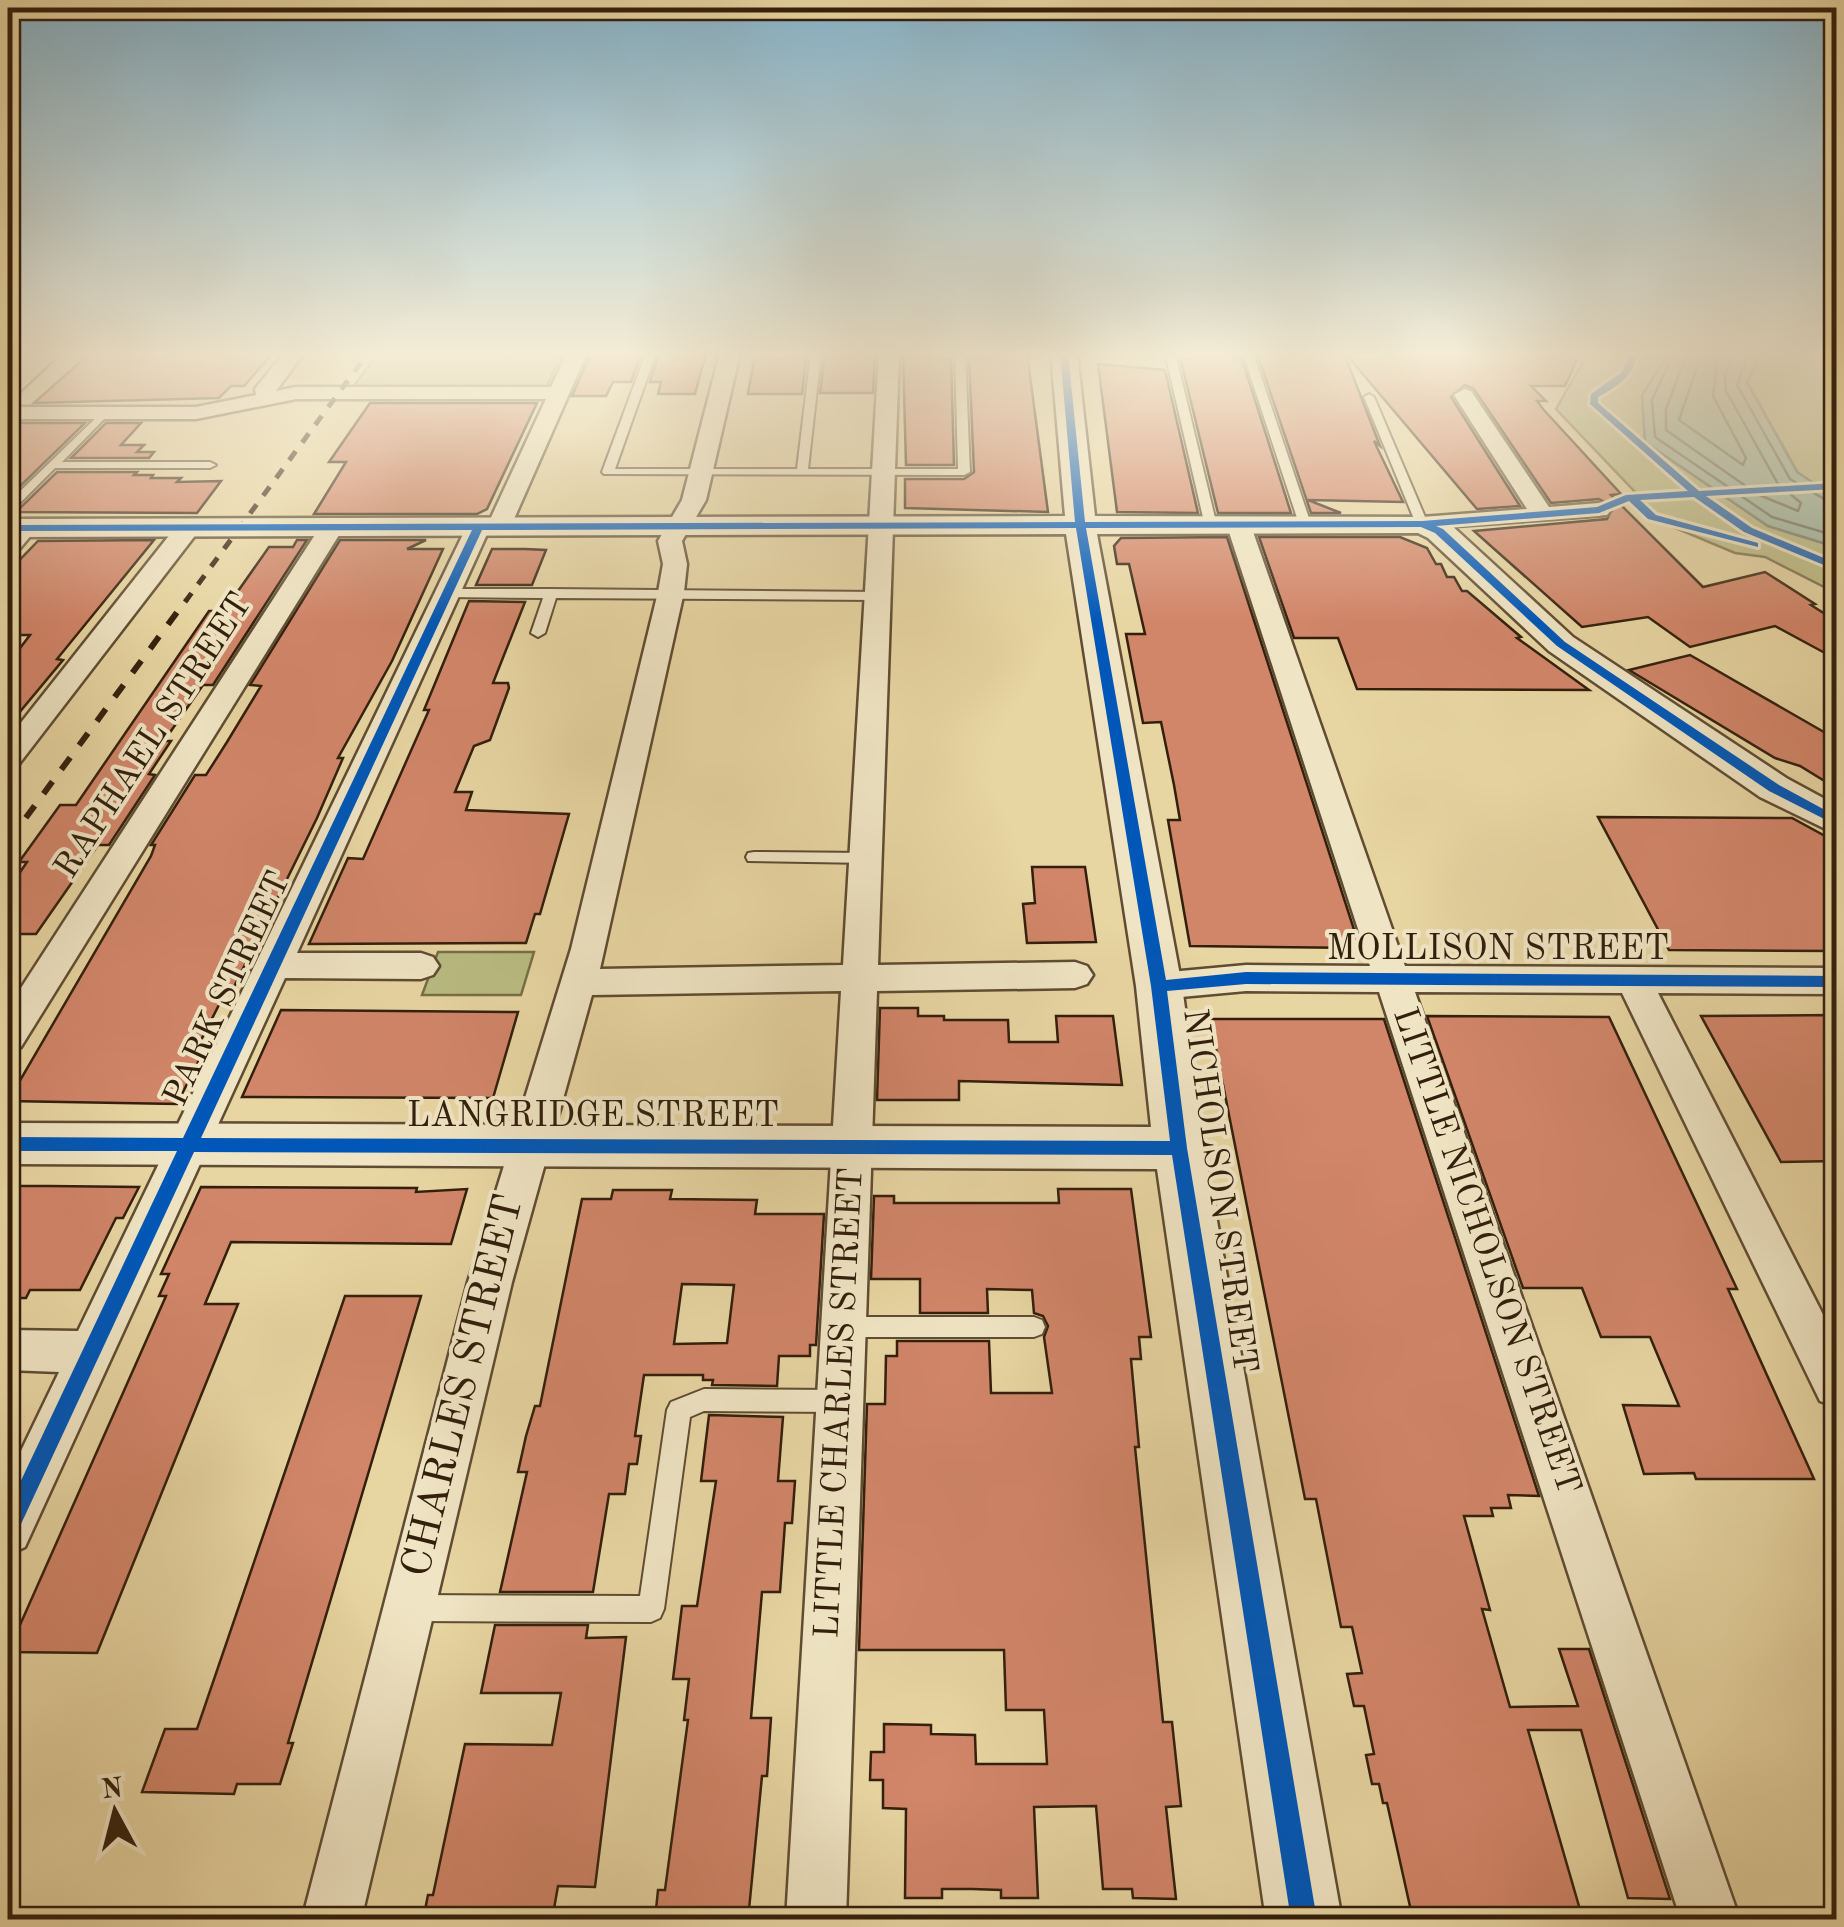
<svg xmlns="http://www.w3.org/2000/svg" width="1844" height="1927" viewBox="0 0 1844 1927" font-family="'Old Standard TT',serif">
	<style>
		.green { fill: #b9bc82; stroke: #766e47; stroke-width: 2.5 }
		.water { fill: #97b8a7; stroke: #6f7b69; stroke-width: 2.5 }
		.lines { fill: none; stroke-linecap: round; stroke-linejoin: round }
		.shore { stroke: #646c5a; stroke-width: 2.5 }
		.stream { stroke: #6f7b69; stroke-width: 6 }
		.building { fill: #d18569; stroke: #321f0c; stroke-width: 2.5; fill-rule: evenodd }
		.service-casing { stroke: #5f4c32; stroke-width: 4 }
		.minor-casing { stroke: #5f4c32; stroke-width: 5 }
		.tertiary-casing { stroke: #5f4c32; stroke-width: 5 }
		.trunk-casing { stroke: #321f0c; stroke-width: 5 }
		.service { fill: #efe4c3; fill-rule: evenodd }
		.minor { fill: #efe4c3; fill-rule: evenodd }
		.tertiary { fill: #efe4c3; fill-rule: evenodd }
		.trunk { fill: #e7d5a2; fill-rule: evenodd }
		.rail-far1 { stroke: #321f0c; stroke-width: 5; stroke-dasharray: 11 11; stroke-linecap: butt }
		.rail { stroke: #321f0c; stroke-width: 6; stroke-dasharray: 15 15; stroke-linecap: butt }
		.cycleway-casing { stroke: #efe4c3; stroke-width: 6 }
		.cycleway { fill: #0057b8; fill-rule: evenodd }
		.labels { text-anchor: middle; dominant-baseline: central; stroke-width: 8; stroke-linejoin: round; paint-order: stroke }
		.street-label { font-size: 35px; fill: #321f0c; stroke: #efe4c3 }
		.near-street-label { font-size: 42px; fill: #321f0c; stroke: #efe4c3 }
	</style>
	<rect width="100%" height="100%" fill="#e7d5a2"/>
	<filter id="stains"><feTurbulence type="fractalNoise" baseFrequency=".002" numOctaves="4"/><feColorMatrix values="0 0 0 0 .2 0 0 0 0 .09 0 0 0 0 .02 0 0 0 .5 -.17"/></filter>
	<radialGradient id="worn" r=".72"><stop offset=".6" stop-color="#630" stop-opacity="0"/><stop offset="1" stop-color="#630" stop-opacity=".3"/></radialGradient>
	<g class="green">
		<path d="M378,353h184l-15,33h-193z"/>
		<path d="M1588,353h81l-27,42 3,47 123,84 68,21v46l-71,-36 -30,-4 -79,-33 -27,-26 6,-2 -79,-83z"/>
		<path d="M1762,353h74v129l-24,1 -14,-10 -51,-91z"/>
		<path d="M438,952h96l-13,43h-99z"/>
	</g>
	<path class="water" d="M1669,353h93l-15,30 50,89 39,26v49l-68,-21 -123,-84 -3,-47z"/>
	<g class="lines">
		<g class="shore">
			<path d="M1674,353l-22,47 3,37 117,80 64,19"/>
			<path d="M1687,353l-21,56v21l91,64 41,17 3,-8 -23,-19 -52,-93 -1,-15 9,-23"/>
			<path d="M1702,353l-23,67 64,45 3,-7 -33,-62 5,-43"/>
			<path d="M1749,353l-12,32 53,94 46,27"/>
		</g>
		<g class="stream">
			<path d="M1016,357h23"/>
			<path d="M963,358h38"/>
		</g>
	</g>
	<g class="building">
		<path d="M90,353h183l-29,33h-13l-12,12 -185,5z"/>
		<path d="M591,353h51l-11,29h-18l-7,14h-34z"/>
		<path d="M659,353h47l-11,41h-37l3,-12h-11z"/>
		<path d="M755,353h52l-5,41h-54z"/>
		<path d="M825,353h50l-2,40h-53z"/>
		<path d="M903,353h39v5h9l3,107h-48z"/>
		<path d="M989,353h38l21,159 -143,-4v-29h59l10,-7 -5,-114h20z"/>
		<path d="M1179,353h61l51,160h-73z"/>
		<path d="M1257,353h87l36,93 -6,-5 29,61 -95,-2 33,13h-30z"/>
		<path d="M1345,353h235l-15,33h-34l15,15h-9l6,8 78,85 -10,1 92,92 62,-15 50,32 -4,1 25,16v38l-61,-33 -85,21 -42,-30 -66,10 -108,-96 133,-12 6,-12 -14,-8 -48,4 -77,-114 -9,-4 -14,12 69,109 -43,3z"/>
		<path d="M1098,364l67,6 33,143 -81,-1z"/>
		<path d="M370,403h167l-50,106 -10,5h-163l32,-52h-17z"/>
		<path d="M13,423h72l-77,75v-71z"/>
		<path d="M106,423h35l-20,22h23l-7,7h17l-5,6h-78z"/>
		<path d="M57,472h80l-3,3h19l-2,3h30l-4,4 44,-1 -24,32 -181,-1z"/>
		<path d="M1227,537l133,411 -170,-2 -22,-126h12l-6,-35 -13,-63 -18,1 -17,-89h19l-16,-70h-12l-3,-18 7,-8z"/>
		<path d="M1259,537h141l27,11 9,16h5l6,13h7l8,14h5l54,46 -4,1 72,52 -232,-1 -19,-51h-44z"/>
		<path d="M154,540l-97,119 6,1 -55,66v-62l22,-29h-22v-63l30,-31z"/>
		<path d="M297,540h10l-94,145h-10l-39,56h7l-22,33 6,1 -46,70h-11l-62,89h-28v-44l19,-28h-8l41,-57h16l133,-194h15l45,-64h24z"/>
		<path d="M340,540h86l-19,9h36l-51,112 -54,97h5l-26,60 -86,175h-6l-31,61h8l-25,50 -169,-3 143,-245 4,-11h-4l44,-70h11l21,-33 34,-56 -11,-1z"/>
		<path d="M492,549h33l21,1 -14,35h-56z"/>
		<path d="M469,601l56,1 -32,81h15l1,5 -19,52 -16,6 -19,46h17l-6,18 103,4 -29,100h-5l-9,29 -217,1 39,-86 15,1 66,-149h-5z"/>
		<path d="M1690,655l146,84v49l-36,-22 -25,-8 -146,-88z"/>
		<path d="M1598,817l194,1 44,24v109l-167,-1z"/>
		<path d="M1032,867h53l11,75 -69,1 -4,-39 12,-1z"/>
		<path d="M880,1008h38v8h26v4h64l1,22h49l-2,-26h57l9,69 -163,-4v19h-82z"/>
		<path d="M281,1010l237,2 -25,86 -251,-1z"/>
		<path d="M1836,1015v146l-55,1 -80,-146z"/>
		<path d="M1427,1016l182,1 128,272h-9l86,190h-118l-2,-6 -50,1 -21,-69 56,1 -29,-69h-49l-19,-49h-59z"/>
		<path d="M1210,1019h174l155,477 -31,-1 3,13h-20l2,8h-29l26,94 -8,-1 28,98 68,-1 -19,-57h30l81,250 -42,-1 -47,-168h-53l55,190h-170l-26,-117h-4l-4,-19h-7l-6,-29 8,-1 -10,-48h-10l-7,-32 15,-1 -10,-46h-11l-25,-128h-11z"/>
		<path d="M8,1186h41l90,1 -16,31h-7l-36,72h-50l-4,8h-18z"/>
		<path d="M201,1187l216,1 -1,4 51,-3 -16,55 -220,-2 -26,62h33l-141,349 -89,-1 158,-356h-7l10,-22h-8z"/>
		<path d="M1058,1189h73l20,148h-12l2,22h-10l8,88h-4l28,275h9l9,84 -15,1 10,92 -43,-1 -1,-9h-29l-7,-83 -62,1 4,91h-37v-8l-29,-1h-30v9h-37l1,-89 -23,-1v-28h-13l1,-28h13v-28l47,1v9l44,1 1,29h71l-3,-54h-38l-2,-60h-145l8,-246h18l1,-48h11v-15h92l2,52h61l-8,-56 4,-11 -5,-10 -9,-3 -2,-23 -45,-1 1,24h-68v-34h-49l3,-83h20v7h165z"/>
		<path d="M613,1190h59l-2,9 87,1 -2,14h69l-8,131h-6v11h-31l-2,30 -65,-1 1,-5h-10v-5h-59l-9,61h6l-4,28h-8l-4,30h-16l-16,98h-93l27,-120h-9l8,-36 9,-30h5l42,-207h29zM682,1284l52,1 -7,58 -53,1z"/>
		<path d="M345,1296h76l-133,447h5l-13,41h-43l-3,10 -92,-2 23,-63h32z"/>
		<path d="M709,1415l74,2 -5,64h17l-3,42h-7l-5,69h-18l-11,126h20l-4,58h-5l-14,144h-93l3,-30h7l23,-170h-4l5,-41h-16l9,-73h15l19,-125h-15z"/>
		<path d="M495,1625h93l-2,13 40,-1 -31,250 -37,-1 -6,34h-129l5,-25h5l32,-151 87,1 9,-52h-80z"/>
	</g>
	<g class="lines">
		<g class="service-casing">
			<g id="service">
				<path d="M646,353h10l-41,116h182l14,-116h10l-13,116h150l-3,-116h10l5,119 -6,3 -360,-1 -2,-2z"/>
				<path d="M1165,353h10l42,173 -2,3 -10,-3z"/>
				<path d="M1243,353h10l58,171 -2,3 -10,-3z"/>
				<path d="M1369,394l5,3 54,127 -2,3 -10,-3 -52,-127z"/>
				<path d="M104,410l4,1v4l-46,47h148l6,3 -6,3h-155l-43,43 -4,1v-9z"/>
				<path d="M551,589l329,3 6,4 -6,4 -324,-2 -11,35 -7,4 -7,-4 12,-35 -96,-1 -6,-4 6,-4z"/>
				<path d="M754,852l114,1 8,5 -8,5 -120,-2 -2,-4 2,-4z"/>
				<path d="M845,1317h189l8,3 3,7 -3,7 -8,3h-189l-8,-3 -3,-7 3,-7z"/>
				<path d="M704,1389l136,1 8,3 4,8 -4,8 -8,3 -136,-1 -14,6 -26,192 -4,9 -9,4 -238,-1 -9,-4 -4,-9 4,-9 9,-4 227,1 27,-186 4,-8z"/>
			</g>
		</g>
		<g class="minor-casing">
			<g id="minor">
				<path d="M284,353h20l-28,38 20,-4h255l16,-34h20l-77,175 -12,7 -10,-3 -191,421h124l12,4 6,9 -6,9 -12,4 -136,-1 -260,569 -17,8v-77l51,-106 -51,-2v-40l70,1 388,-803 12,-7 10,3 58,-125h-250l-100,20h-188v-12h188l60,-12 -1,-6z"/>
				<path d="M720,353h20l-34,147 -24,41 5,23 -3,28 -84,377 243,-4 36,-612h20l-21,612 197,-3 12,4 6,9 -6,9 -12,4 -198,3 -31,929h-60l55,-929 -249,4 -80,287 -151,638h-59l166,-638 103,-333 87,-357 5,-28 -5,-23 24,-41z"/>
				<path d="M1464,389l7,2 78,116 50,-4 12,7 -4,5 -193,14 -4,-5 12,-7 105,-8 -73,-114z"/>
				<path d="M1239,519l12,7 154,440 431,2v26l-178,-1 178,347v67l-16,-6 -198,-408 -207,-1 325,928h-59l-302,-928 -133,-1 -87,8 -13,-4 -5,-9 5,-9 13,-4 87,-8 124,1 -143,-440z"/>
				<path d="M26,520l12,7 -21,25 -9,2v-21z"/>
				<path d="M332,520l12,7 -323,520 -13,4v-43l312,-481z"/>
				<path d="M188,521l12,7 -3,5 -178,231 -11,3v-28l171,-216z"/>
			</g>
		</g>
		<g class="tertiary-casing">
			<path id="tertiary" d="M1051,353h26l18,163 338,1 17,7 123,113 215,142 48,26v29l-76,-37 -211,-146 -121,-113 -10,-5 -321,1 85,452 22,162 138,772h-76l-109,-751 -1149,-5v-41l1143,4 -15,-141 -70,-452 -1058,3v-18l1057,-3z"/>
		</g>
		<g class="trunk-casing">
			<path id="trunk" d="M27,353h33l-41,39 -11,3v-26z"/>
		</g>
		<use href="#service" class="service"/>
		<use href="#minor" class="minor"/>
		<use href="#tertiary" class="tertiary"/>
		<use href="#trunk" class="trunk"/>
		<path class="rail-far1" d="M185,602l183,-249"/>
		<path class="rail" d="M8,842l178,-242"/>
		<g class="cycleway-casing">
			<path id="cycleway" d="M1060,353h8l17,169 337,-1 175,-14 29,-12 62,-4 -98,-87 1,-10 31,-22 8,-19h8c-4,23 -20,33 -40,44v6l101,88 137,-8v6l-130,7 46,32 84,35v7l-92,-38 -50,-35 -54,3 16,15 102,28v4l-110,-28 -19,-18 -30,12 -163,13 7,3 122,113 214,143 57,31v9l-67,-34 -212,-145 -122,-113 -14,-6 -335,1 80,452 80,-8 590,4v11l-590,-3 -79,7 20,157 130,772h-26l-119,-765 -978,-3 -179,385 -7,3v-32l169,-357h-169v-14l175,1 289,-608 -464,1v-6l1067,-3zM1076,528l75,458 19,155 -969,-3 281,-608z"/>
		</g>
		<use href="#cycleway" class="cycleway"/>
	</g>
	<linearGradient id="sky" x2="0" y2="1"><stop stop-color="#87b6ce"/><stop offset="0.57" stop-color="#f4ecd5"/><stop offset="1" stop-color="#f4ecd5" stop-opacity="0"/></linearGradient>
	<rect width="1844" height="622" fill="url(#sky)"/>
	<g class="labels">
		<g class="street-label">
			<text transform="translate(154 736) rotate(-57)">RAPHAEL STREET</text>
			<text x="1498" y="949">MOLLISON STREET</text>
			<text transform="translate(228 989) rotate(-65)">PARK STREET</text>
			<text x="593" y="1116">LANGRIDGE STREET</text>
			<text transform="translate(1219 1191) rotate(82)">NICHOLSON STREET</text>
			<text transform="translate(1486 1251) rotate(71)">LITTLE NICHOLSON STREET</text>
			<text transform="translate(840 1403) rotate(-87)">LITTLE CHARLES STREET</text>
		</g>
		<g class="near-street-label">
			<text transform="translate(464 1386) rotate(-76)">CHARLES STREET</text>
		</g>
	</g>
	<rect width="1844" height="1927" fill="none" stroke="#e7d5a2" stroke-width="40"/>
	<rect x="10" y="10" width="1824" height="1907" fill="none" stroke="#321f0c" stroke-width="5"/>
	<rect x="20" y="20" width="1804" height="1887" fill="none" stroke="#321f0c" stroke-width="2.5"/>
	<g transform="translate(115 1812) rotate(353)" stroke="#efe4c3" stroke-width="8" paint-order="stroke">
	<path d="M0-8L18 38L0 25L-18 38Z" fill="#321f0c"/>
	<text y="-15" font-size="28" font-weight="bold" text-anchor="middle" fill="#321f0c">N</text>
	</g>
	<rect width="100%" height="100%" filter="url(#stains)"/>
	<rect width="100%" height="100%" fill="url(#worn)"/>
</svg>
